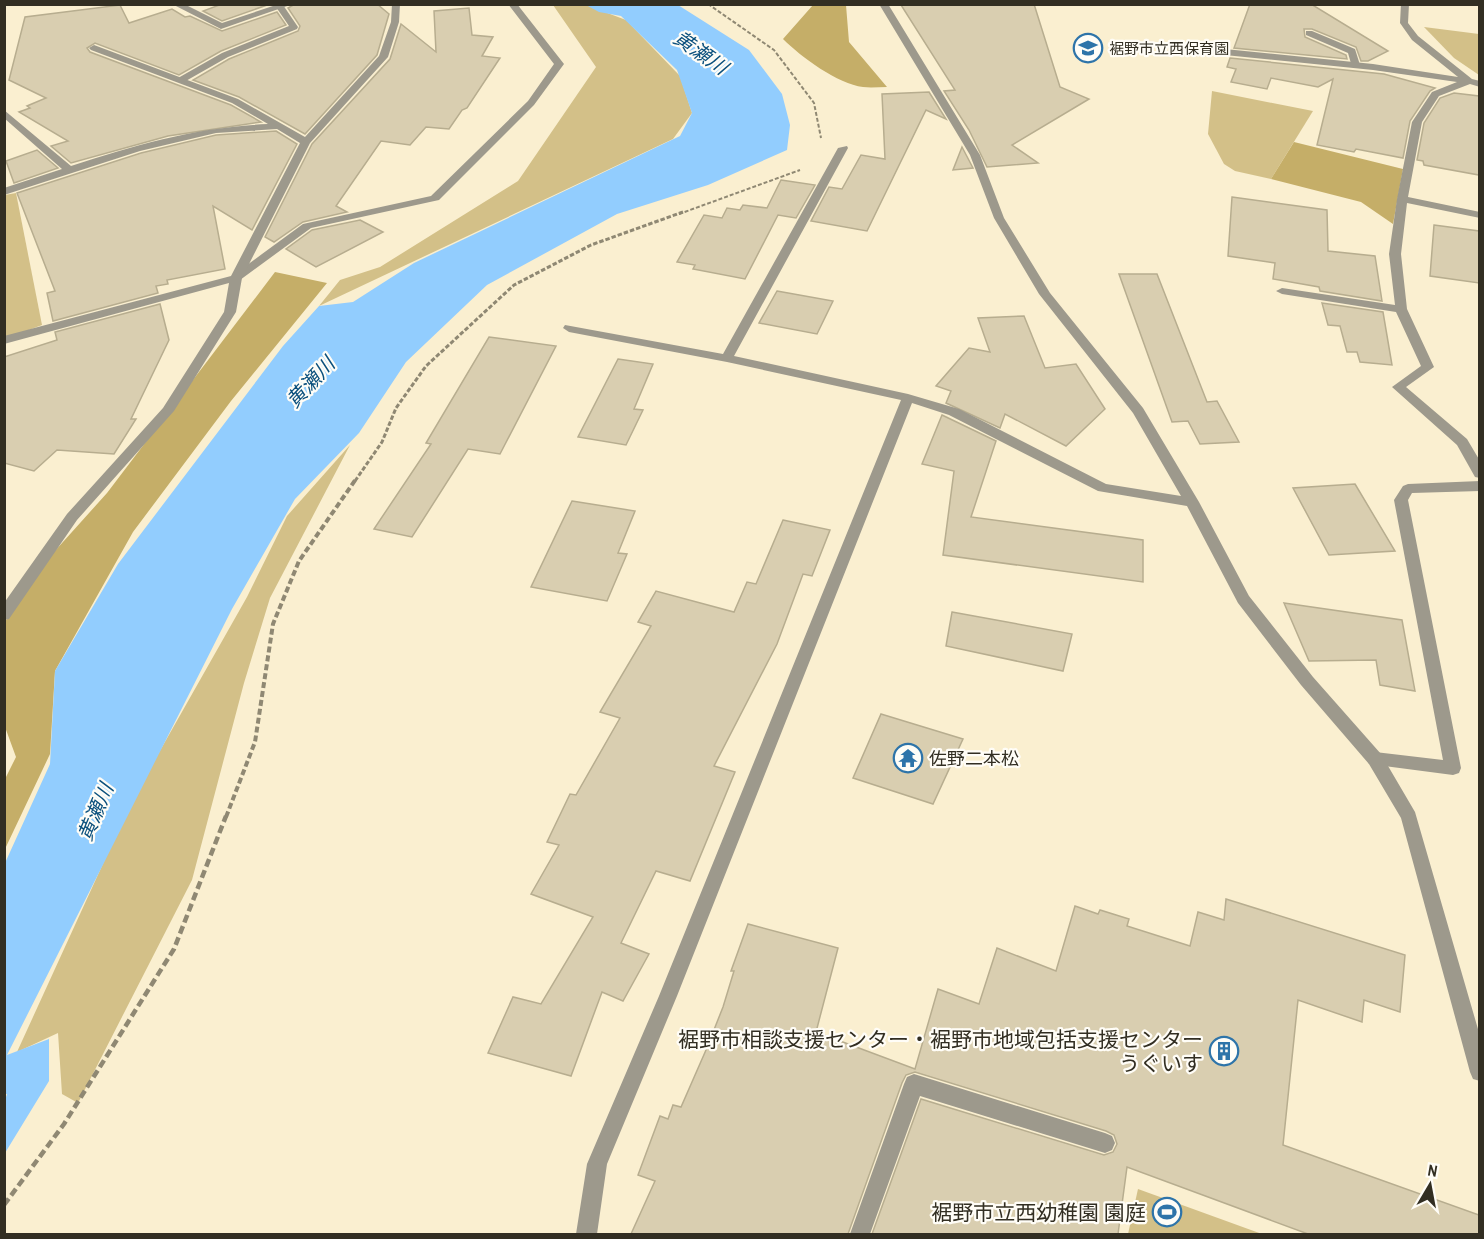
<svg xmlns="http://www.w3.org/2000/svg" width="1484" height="1239" viewBox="0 0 1484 1239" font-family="'Archivo Narrow','Noto Sans JP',sans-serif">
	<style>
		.green { fill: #d3c088 }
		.forest { fill: #c5ae68 }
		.water { fill: #92cdfe }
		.building { fill: #d9ceb0; stroke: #b7ad8f; stroke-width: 1.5 }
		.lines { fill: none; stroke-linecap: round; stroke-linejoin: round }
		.path-far3 { stroke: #8f8873; stroke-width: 2; stroke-dasharray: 4 2; stroke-linecap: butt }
		.path-far2 { stroke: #8f8873; stroke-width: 3; stroke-dasharray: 4.5 2; stroke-linecap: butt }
		.path-far1 { stroke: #8f8873; stroke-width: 4; stroke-dasharray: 6 3; stroke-linecap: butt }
		.path { stroke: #8f8873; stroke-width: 4.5; stroke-dasharray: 8 4; stroke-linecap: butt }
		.service { fill: #9d998c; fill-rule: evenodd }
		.minor { fill: #9d998c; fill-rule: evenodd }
		.labels { text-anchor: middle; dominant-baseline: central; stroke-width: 4.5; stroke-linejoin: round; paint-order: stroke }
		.far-poi-label { font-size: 15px; fill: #322e22; stroke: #fffdf7; text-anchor: start }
		.poi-label { font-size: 18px; fill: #322e22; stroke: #fffdf7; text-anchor: start }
		.water-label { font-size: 20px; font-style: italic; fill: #0b507d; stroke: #fffdf7 }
		.near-poi-label { font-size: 21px; fill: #322e22; stroke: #fffdf7; text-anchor: end }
	</style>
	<rect width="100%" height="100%" fill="#faefd0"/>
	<g class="green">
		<path d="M553,5h33l40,15 54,56 12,37 -19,26 -354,167 21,-26 40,-13 138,-86 78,-114z"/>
		<path d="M1424,27l55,7v41l-25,-17z"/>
		<path d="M1212,91l101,20 -42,68 -36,-8 -11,-7 -16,-30z"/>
		<path d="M16,193l26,132 -37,14v-144z"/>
		<path d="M350,445l-80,153 -26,85 -52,197 -114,223 -16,-9 -4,-61 -41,19 95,-208 41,-81 94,-166 40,-81z"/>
		<path d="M1138,1189l124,45h-134z"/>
	</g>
	<g class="forest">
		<path d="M813,5h33l3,37 38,45c-8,0 -16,1 -24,0 -25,-3 -62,-30 -80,-48z"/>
		<path d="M1294,142l109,27 -10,55 -32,-22 -90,-23z"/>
		<path d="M275,272l52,11 -96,118 -98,131 -78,139 -5,83 -45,95 -1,-68 12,-24 -11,-30v-105l22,-40 80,-89z"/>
	</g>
	<path class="water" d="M586,5h92l71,45 33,44 8,31 -3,25 -79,35 -91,29 -130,71 -81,77 -47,71 -64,66 -63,110 -225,446 42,-16v42l-44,72v-53l2,-6h-3l1,-231 45,-99 5,-93 63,-107 165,-218 36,-40 34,-4 61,-39 266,-127 12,-23 -15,-43 -56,-54 -22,-4z"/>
	<g class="building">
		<path d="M222,4h48l-48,17 -19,-10z"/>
		<path d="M295,4h82l12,10 -12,41 -72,79 -66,-37 -46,-17 36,-21 69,-28 2,-5 -12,-18z"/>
		<path d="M988,4h46l26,83 29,12 -77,46 26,18 -51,4 -18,-37 -25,-39 11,-1 -54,-85z"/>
		<path d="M1250,4h61l77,47 -20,10h-7l-5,-14 -44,-18h-8l1,8 41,18 1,4 -113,-11z"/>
		<path d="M120,5l9,18 43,-14 13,8 5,-1 32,15 55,-19 9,13 -65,26 -42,24 -84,-32 -8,5 3,4 141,53 30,17 -93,14 -97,27 -20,-17 17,-5 -49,-29 11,-4 -3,-2 19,-8 -37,-18 16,-63z"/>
		<path d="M469,8l3,27 21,2 -11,19 18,2 -33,50 -5,2 -13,19 -23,-2 -16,18 -29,-4 -45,65 11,6 -44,10 -29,20 -9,-5 47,-93 78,-85 11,-35 35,28 -2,-41z"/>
		<path d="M1230,58l154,16 51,14 -5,3 -20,30 -7,37 -47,-9 -2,3 -37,-7 16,-66 -15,8 -47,-9 -4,11 -36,-7 5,-13 -9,-2z"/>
		<path d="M929,92l17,27 -20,-9 -59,121 -56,-10 18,-34 13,2 19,-34 24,4 -3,-65z"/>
		<path d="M1454,93l25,3v79l-55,-10 -1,-4 -6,-1 7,-37 16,-25z"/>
		<path d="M276,131l21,13 -45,86 -39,-24 12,63 -58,11 1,4 -12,2 2,7 -105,28 -6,-28 8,-2 -38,-98 124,-40 75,-18z"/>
		<path d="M962,147l11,21 -20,2z"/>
		<path d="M37,150l21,18 -44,15 -8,-22z"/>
		<path d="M781,180l34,5 -19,33 -18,-3 -33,64 -52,-10 2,-4 -18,-3 27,-47 18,3 5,-10 13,2 3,-5 24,3z"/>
		<path d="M1232,197l95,13 1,41 47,5 7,45 -62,-10 -1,-4 -46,-8 2,-16 -47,-7z"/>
		<path d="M360,220l23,12 -67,35 -30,-18 26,-19z"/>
		<path d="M1434,225l45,6v52l-49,-7z"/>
		<path d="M1119,274h38l50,128 10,-1 22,41 -39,2 -12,-23 -16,1z"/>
		<path d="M777,291l56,10 -16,33 -58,-11z"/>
		<path d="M1322,303l61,9 9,53 -32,-3 -3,-10h-10l-7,-26 -12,-1z"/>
		<path d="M160,304l9,36 -38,79h5l-22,35 -57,-4 -23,21 -30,-8v-106l53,-17 -2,-8z"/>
		<path d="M1024,316l21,52 31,-4 29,45 -39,37 -61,-32 -5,14 -54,-25 5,-12 -15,-5 33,-38 21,4 -12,-34z"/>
		<path d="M489,337l67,9 -56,108 -32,-5 -56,88 -38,-8 57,-85 -5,-1z"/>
		<path d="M618,359l35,5 -19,45 9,1 -17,35 -48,-8z"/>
		<path d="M942,415l54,26 -25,76 172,23v42l-200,-27 11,-84 -32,-7z"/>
		<path d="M1355,484l40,67 -66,4 -36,-67z"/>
		<path d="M572,501l63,10 -17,42 9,1 -20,47 -76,-14z"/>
		<path d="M783,520l47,10 -18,46 -9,-2 -26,70 -63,122 21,6 -45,109 -34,-10 -35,72 28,11 -26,47 -21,-9 -31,84 -83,-23 25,-56 28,7 52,-87 -62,-23 28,-49 -12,-3 23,-48 6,1 44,-77 -20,-6 51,-86 -13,-4 18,-31 78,21 13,-30 9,2z"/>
		<path d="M1284,603l118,17 13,71 -35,-6 -4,-25 -67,1z"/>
		<path d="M952,612l120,22 -9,37 -117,-25z"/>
		<path d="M881,714l82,25 -30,65 -80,-26z"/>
		<path d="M1226,899l179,56 -5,57 -36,-12 -2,22 -64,-22 -15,145 196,70v19h-171l-181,-67 -9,67h-246l49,-135 183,56 9,-3 4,-8 -3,-9 -8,-4 -191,-59 -9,3 -4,8 -54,151h-217l24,-53 -17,-6 22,-59 8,3 5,-14 8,2 25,-57 17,-43 11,-36h-3l17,-47 90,24 -22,84 99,37 23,-80 41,15 18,-56 59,23 19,-65 23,8 2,-4 29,9 -2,7 63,20 8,-34 26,8z"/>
	</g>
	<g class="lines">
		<g class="path-far3">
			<path d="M708,4l66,46 40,53 7,35"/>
			<path d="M679,214l121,-44"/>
		</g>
		<path class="path-far2" d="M355,481l27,-39 14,-34 30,-42 88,-81 77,-40 92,-33"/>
		<path class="path-far1" d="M226,817l29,-75 18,-118 26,-63 57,-82"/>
		<path class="path" d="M4,1205l60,-81 110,-175 52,-133"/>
		<g class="service">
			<path d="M508,4h9l47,60 -30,41 -95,95 -128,28 -71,52h-8v-4l71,-52 128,-28 97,-95 26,-37z"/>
			<path d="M277,5h6l15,22 -1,2 -69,28 -44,25h-6v-4l44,-25 67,-27 -13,-19z"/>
			<path d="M1306,31h6l43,18 5,16 -8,2 -4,-14 -42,-18z"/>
			<path d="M1480,481v10l-68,2 -4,7 53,268 -2,5 -6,2 -84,-11 -2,-5 2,-5 6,-2 68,8 -49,-260 9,-14 5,-2z"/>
		</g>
		<g class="minor">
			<path d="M172,4h12l38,19 57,-19h14l-72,25z"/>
			<path d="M392,4h8l-1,18 -11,35 -78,86 -68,135 -6,34 -62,99 -97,109 -68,99 -5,1v-17l63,-89 96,-106 61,-96 5,-29 -225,61v-8l227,-60 69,-133 -23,-14 -61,4 -76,18 -136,44v-7l58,-19 -58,-51v-8l67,56c67,-22 127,-39 197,-42l-36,-21 -141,-53 -2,-2 5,-3 144,54 67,38 74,-81 12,-34z"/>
			<path d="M879,4h9l92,151 24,63 46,75 93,115 56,94 50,94 64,81 68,77 34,58 65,224v45l-7,-2 -3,-7 -69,-254 -32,-54 -68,-79 -63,-82 -51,-97 -89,-15 -149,-76 -37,-12 -235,593 -70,168 -10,70h-21l11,-70 72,-168 242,-596 -174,-38 -158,-30 -6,-4 2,-3 158,29 115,-206 9,-2 1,2 -114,208 174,38 51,15 147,75 75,12 -48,-83 -94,-119 -45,-76 -24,-63z"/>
			<path d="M1401,4h8l-1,19 10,13 54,43 8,2v6l-10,-3 -31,12 -17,26 -14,75 72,15v6l-73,-15 -6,51 6,55 27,58 -28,20 61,52 13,22v17l-5,-1 -18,-32 -65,-58 29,-21 -25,-54 -114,-18 -6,-3 6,-3 113,17 -6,-51 8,-55 15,-77 20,-30 25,-10 -84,-12 -188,-19 -5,-3 5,-3 188,19 85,13 -46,-37 -12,-17z"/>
			<path d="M914,1074l191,59 7,3 3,7 -3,7 -7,3 -185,-57 -50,138h-20l54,-150 3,-7z"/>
		</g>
	</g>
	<defs>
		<g id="school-ring" transform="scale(1.5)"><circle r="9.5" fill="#fffdf7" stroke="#2e74a9" stroke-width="1.5"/><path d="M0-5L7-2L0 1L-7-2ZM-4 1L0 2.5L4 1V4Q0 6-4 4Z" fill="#2e74a9"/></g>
		<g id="temple-ring" transform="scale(1.5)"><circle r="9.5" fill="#fffdf7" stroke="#2e74a9" stroke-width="1.5"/><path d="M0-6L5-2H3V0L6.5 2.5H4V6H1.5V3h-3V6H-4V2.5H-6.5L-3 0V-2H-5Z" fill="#2e74a9"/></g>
		<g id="building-ring" transform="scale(1.5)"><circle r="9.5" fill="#fffdf7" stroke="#2e74a9" stroke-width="1.5"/><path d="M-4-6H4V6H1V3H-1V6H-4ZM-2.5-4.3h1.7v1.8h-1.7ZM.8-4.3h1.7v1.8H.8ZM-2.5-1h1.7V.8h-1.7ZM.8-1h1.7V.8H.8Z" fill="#2e74a9"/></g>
		<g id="stadium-ring" transform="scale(1.5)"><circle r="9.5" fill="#fffdf7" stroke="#2e74a9" stroke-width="1.5"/><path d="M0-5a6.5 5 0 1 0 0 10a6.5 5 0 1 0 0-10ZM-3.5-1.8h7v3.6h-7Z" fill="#2e74a9"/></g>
	</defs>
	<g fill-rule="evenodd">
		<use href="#school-ring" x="1088" y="48"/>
		<use href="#temple-ring" x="908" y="758"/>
		<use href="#building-ring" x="1224" y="1051"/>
		<use href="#stadium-ring" x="1167" y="1212"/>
	</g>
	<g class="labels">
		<g class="far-poi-label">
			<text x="1109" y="48">裾野市立西保育園</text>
		</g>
		<g class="poi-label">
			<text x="929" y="758">佐野二本松</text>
		</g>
		<g class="water-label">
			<text transform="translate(701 52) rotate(35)">黄瀬川</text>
			<text transform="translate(310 382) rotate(-47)">黄瀬川</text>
			<text transform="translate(95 812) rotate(-67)">黄瀬川</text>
		</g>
		<g class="near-poi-label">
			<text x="1203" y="1039">裾野市相談支援センター・裾野市地域包括支援センター<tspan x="1203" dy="24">うぐいす</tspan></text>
			<text x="1146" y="1212">裾野市立西幼稚園 園庭</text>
		</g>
	</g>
	<rect width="1484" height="1239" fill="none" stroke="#322e22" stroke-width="12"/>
	<g transform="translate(1430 1185) rotate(10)" stroke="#fffdf7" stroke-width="4.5" paint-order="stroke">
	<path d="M0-4.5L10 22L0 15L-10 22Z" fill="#322e22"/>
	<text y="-9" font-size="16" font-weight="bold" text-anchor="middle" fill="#322e22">N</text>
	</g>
</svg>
